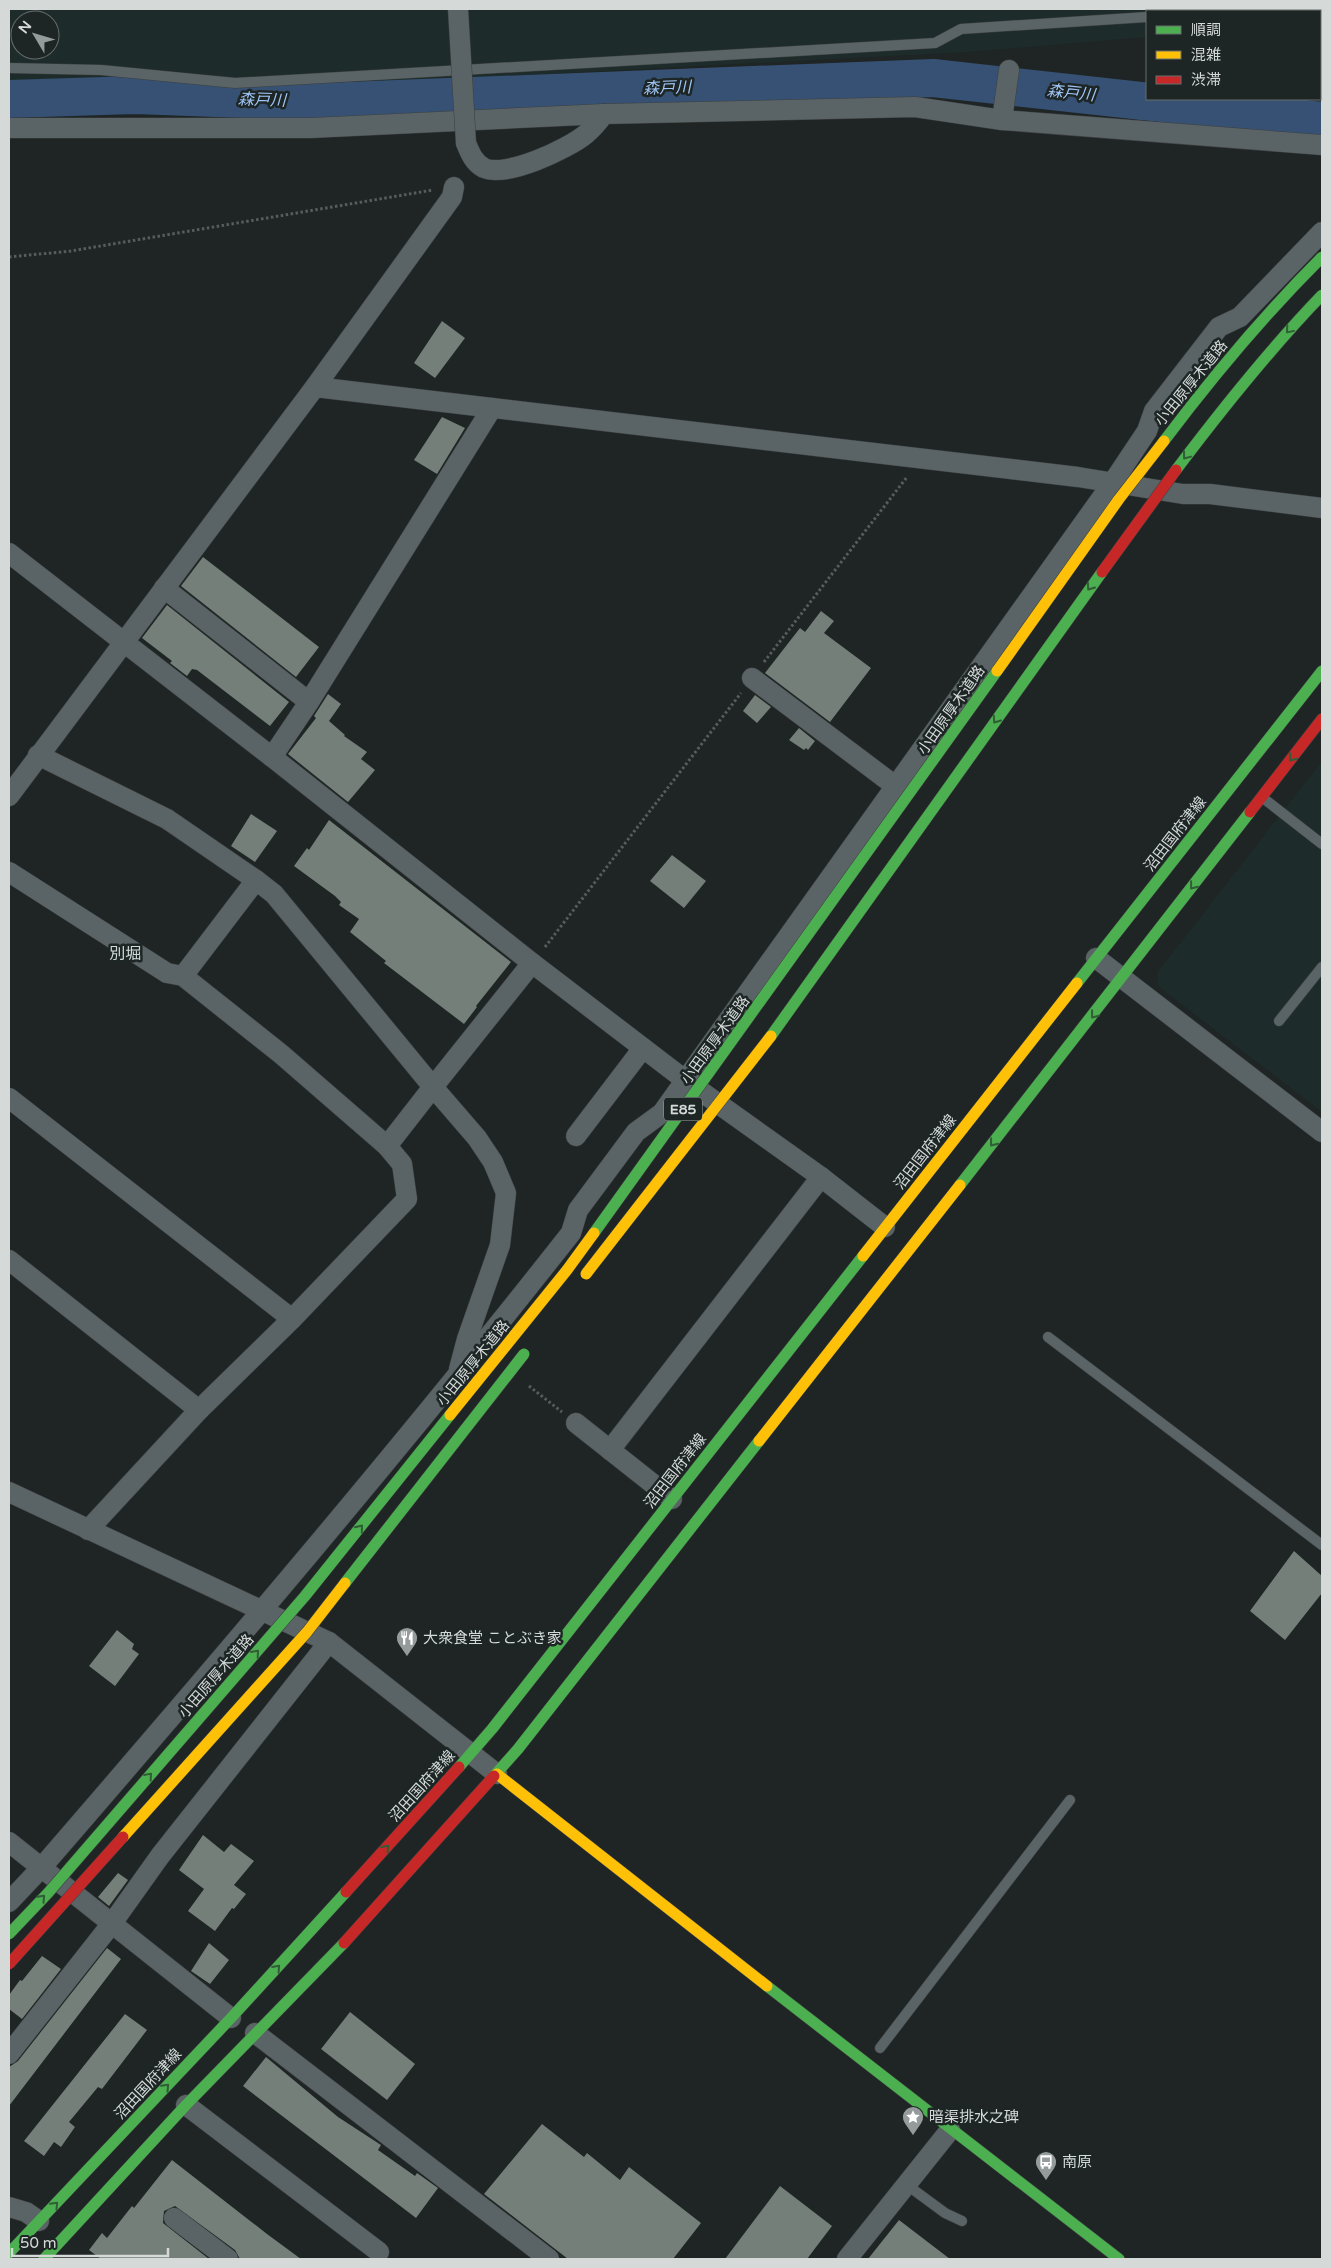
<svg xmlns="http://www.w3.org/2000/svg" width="1331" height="2268" viewBox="0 0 1331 2268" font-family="'Varela Round','Noto Sans JP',sans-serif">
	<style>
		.built { fill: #1d2c2a; fill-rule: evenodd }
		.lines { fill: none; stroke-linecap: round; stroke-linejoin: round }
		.river { stroke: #365173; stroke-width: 38 }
		.building { fill: #737f78 }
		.lane-casing { stroke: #3d4040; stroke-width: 11 }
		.street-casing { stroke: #3d4040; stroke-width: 21 }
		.fast-casing { stroke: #3d4040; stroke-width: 12 }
		.slow-casing { stroke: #3d4040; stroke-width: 12 }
		.jam-casing { stroke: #3d4040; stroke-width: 12 }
		.path { stroke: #565d5f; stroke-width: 3; stroke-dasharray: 2.5 2.5; stroke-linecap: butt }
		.lane { stroke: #5a6365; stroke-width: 10 }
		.street { stroke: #5a6365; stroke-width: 20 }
		.fast { stroke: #4caf50; stroke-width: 11 }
		.slow { stroke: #ffc107; stroke-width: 11 }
		.jam { stroke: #c62828; stroke-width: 11 }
		.street-bridge-casing { stroke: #3d4040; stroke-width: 21; stroke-linecap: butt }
		.fast-bridge-casing { stroke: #3d4040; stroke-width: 12; stroke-linecap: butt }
		.slow-bridge-casing { stroke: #3d4040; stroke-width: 12; stroke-linecap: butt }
		.jam-bridge-casing { stroke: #3d4040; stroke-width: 12; stroke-linecap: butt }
		.street-bridge { stroke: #5a6365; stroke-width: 20 }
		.fast-bridge { stroke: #4caf50; stroke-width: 11 }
		.slow-bridge { stroke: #ffc107; stroke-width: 11 }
		.jam-bridge { stroke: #c62828; stroke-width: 11 }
		.oneway { stroke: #305d36 }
		.labels { text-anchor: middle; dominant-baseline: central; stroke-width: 5; stroke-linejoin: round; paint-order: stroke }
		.shield { fill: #1d2625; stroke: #9ea4a3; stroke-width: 1 }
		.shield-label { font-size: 14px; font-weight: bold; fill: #d5dad9 }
		.street-label { font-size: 15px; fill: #d5dad9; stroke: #1d2625 }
		.poi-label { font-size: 15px; fill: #d5dad9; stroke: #1d2625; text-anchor: start }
		.water-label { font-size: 16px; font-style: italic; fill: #a0c6f8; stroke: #1d2625 }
		.neighbourhood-label { font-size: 16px; fill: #cfdbd9; stroke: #1d2625 }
	</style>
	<rect width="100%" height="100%" fill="#1f2424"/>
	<g class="built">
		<path d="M9,9h1313v13l-2,1v-12h-173v26l-180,15 -958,50zM20,20h30v30h-30z"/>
		<path d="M1322,761v351l-163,-125 -2,-14z"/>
	</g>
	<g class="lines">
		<path class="river" d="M9,99l126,-4 186,7 612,-24 389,43"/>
	</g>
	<g class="building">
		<path d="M442,321l23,17 -30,40 -21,-15z"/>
		<path d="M442,417l23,11 -28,46 -23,-14z"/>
		<path d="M203,557l116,90 -23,30 -115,-91z"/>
		<path d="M167,605l122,97 -19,24 -73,-56 -5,-1 -5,7 -17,-13 2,-2 -30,-23z"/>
		<path d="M821,611l13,10 -10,12 47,35 -41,54 -65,-49 35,-45 5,4z"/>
		<path d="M328,694l13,10 -12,17 16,14 -1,1 23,16 -6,7 14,11 -27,32 -60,-48 28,-36 -2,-2z"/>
		<path d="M755,695l16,12 -14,16 -14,-12z"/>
		<path d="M799,728l16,13 -7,9 -2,-2 -2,2 -15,-10z"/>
		<path d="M251,814l26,17 -22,31 -24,-16z"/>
		<path d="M329,820l182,142 -35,44 1,1 -13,17 -80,-61 2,-2 -36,-29 9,-13 -20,-14 2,-3 -6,-6 -41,-30 13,-18 2,2z"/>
		<path d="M672,855l34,26 -22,27 -34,-27z"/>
		<path d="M1294,1551l28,25v17l-37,47 -35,-29z"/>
		<path d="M117,1630l17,14 -2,5 7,5 -24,32 -26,-20z"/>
		<path d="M203,1835l21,17 7,-8 23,17 -20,24 12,9 -12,15 -2,-1 -17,23 -27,-20 16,-22 -25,-19z"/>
		<path d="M118,1873l10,7 -19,26 -11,-9z"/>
		<path d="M209,1943l20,17 -19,24 -19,-13z"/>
		<path d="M107,1948l14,11 -112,147v-39l9,-6z"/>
		<path d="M42,1956l19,13 -39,50 -13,-10v-14l11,-15 2,1z"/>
		<path d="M350,2012l65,52 -28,36 -66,-51z"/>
		<path d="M125,2014l22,16 -45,59 -4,-2 -29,35 6,5 -14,20 -7,-5 -10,14 -20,-15z"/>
		<path d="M266,2057l72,60 43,28 -3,5 37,26 2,-3 21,15 -22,30 -173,-132z"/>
		<path d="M542,2124l42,33 3,-4 33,27 9,-13 72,56 -28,36h-105l-84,-65z"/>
		<path d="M172,2160l95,74 34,25h-61l-5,-9 -60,-44 -11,5 -1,12 46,36h-108l-12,-9 13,-17 5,5 25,-32 2,2z"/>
		<path d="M780,2186l52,40 -25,33h-82z"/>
		<path d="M899,2220l51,39h-82z"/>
	</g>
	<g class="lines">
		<g class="lane-casing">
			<g id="lane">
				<path d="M9,68l92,2 134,13 700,-40 26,-14 186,-12"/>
				<path d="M1263,798l59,46"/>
				<path d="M1279,1021l43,-54"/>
				<path d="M1048,1337l274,208"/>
				<path d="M880,2048l190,-248"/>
				<path d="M907,2185l38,28 17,8"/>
			</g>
		</g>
		<g class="street-casing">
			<g id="street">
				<path d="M1002,120l7,-50"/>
				<path d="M9,128h302l293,-14"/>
				<path d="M466,143c4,10 8,20 18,25 22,10 84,-19 102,-34 7,-6 13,-13 18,-20l311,-7 87,13 320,25"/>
				<path d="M315,387l763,90 105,17h27l112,14"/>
				<path d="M9,553l263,204"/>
				<path d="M164,588l145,114 -37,55 260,206 -99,124 -159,-193 -18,-14 -73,96"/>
				<path d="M752,678l142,107"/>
				<path d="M309,702l183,-294"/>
				<path d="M38,755l129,64 89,61"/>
				<path d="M9,796l306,-409 137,-190 2,-10"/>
				<path d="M9,872l158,101 16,3 98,78 106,92 15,18 5,35 -115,120 -283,-221"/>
				<path d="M1096,958l226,174"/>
				<path d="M532,963l153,117 136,97 64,50"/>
				<path d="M576,1136l67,-88"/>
				<path d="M387,1146l46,-59 44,51 16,24 13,31 -6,52 -33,94 -8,30"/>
				<path d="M9,1260l190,150"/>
				<path d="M576,1423l96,76"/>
				<path d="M610,1450l211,-273"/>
				<path d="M9,1492l320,150 168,132"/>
				<path d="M88,1530l111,-120 93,-91"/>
				<path d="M9,1842l222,176"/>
				<path d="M9,1902l33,-35c180,-208 359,-418 529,-634l7,-23 58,-78 26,-19 451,-631 34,-51 7,-20 65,-84 21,-10 82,-85"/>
				<path d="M255,2033l294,226"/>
				<path d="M9,2054l104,-132 47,-66 169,-214"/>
				<path d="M186,2105l193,147"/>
				<path d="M9,2207l17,5 13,9"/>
				<path d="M174,2218l54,41"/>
				<path d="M847,2259l103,-129"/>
			</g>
		</g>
		<g class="fast-casing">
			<g id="fast">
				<path d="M1077,983l245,-312"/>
				<path d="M960,1185l290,-373"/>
				<path d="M459,1767l33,-38 371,-473"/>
				<path d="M494,1776l24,-27 241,-308"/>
				<path d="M767,1986l352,273"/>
				<path d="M9,2253l222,-235 115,-126"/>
				<path d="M44,2259l142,-154 158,-162"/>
			</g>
		</g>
		<g class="slow-casing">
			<g id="slow">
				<path d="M863,1256l214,-273"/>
				<path d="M759,1441l201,-256"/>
				<path d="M497,1774l270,212"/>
			</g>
		</g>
		<g class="jam-casing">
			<g id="jam">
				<path d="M1250,812l72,-93"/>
				<path d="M346,1892l113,-125"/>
				<path d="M344,1943l150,-167"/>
			</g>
		</g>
		<g class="path">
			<path d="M9,257l62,-6 362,-61"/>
			<path d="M764,662l143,-185"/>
			<path d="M545,947l196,-254"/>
			<path d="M529,1386l33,26"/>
		</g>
		<use href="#lane" class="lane"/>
		<use href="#street" class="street"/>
		<use href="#fast" class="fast"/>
		<use href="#slow" class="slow"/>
		<use href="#jam" class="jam"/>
		<g class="street-bridge-casing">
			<path id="street-bridge" d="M458,9l8,134"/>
		</g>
		<g class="fast-bridge-casing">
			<g id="fast-bridge">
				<path d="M1164,441c49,-65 101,-127 158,-184"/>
				<path d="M1176,470c46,-61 93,-120 146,-175"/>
				<path d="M771,1036l331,-464"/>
				<path d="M594,1233l403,-562"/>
				<path d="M345,1583l179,-229"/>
				<path d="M9,1934l39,-41 257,-297 145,-181"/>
			</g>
		</g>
		<g class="slow-bridge-casing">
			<g id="slow-bridge">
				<path d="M997,671l122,-172 45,-58"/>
				<path d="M586,1274l185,-238"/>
				<path d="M450,1415l117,-145 27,-37"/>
				<path d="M123,1837l184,-205 38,-49"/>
			</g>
		</g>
		<g class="jam-bridge-casing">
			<g id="jam-bridge">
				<path d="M1102,572l74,-102"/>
				<path d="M9,1964l114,-127"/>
			</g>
		</g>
		<use href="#street-bridge" class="street-bridge"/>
		<use href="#fast-bridge" class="fast-bridge"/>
		<use href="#slow-bridge" class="slow-bridge"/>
		<use href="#jam-bridge" class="jam-bridge"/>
	</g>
	<defs><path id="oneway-chevron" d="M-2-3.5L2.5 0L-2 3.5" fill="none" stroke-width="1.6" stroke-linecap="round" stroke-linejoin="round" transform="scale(1.25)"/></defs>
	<g class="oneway">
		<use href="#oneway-chevron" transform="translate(1289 330) rotate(130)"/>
		<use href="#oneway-chevron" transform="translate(1186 456) rotate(127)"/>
		<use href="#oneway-chevron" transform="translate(1090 587) rotate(125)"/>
		<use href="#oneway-chevron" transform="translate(996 720) rotate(125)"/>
		<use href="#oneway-chevron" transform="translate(1292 758) rotate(128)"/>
		<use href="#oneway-chevron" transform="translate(1193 886) rotate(128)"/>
		<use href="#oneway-chevron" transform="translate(1094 1015) rotate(128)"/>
		<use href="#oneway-chevron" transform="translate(993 1143) rotate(128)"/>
		<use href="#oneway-chevron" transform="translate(360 1528) rotate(-51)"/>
		<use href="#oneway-chevron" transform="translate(256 1653) rotate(-49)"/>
		<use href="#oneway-chevron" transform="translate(149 1776) rotate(-49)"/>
		<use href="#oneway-chevron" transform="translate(386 1848) rotate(-48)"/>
		<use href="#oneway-chevron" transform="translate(42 1898) rotate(-47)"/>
		<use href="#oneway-chevron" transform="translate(277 1968) rotate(-48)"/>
		<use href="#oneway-chevron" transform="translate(166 2087) rotate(-47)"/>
		<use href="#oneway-chevron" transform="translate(55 2205) rotate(-47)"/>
	</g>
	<defs>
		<g id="restaurant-pin" transform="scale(1.125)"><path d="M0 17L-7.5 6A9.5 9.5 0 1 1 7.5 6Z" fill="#959a9a" stroke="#1d2625"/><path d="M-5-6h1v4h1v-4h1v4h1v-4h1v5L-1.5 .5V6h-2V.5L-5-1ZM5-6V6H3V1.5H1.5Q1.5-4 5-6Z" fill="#fff"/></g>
		<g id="sight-pin" transform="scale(1.125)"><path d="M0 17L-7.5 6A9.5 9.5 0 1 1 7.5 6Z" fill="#959a9a" stroke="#1d2625"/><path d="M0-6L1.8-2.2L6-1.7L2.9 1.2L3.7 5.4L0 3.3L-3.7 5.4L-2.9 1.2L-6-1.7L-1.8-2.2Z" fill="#fff"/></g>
		<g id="bus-pin" transform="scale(1.125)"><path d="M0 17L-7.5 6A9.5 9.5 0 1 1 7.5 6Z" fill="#959a9a" stroke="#1d2625"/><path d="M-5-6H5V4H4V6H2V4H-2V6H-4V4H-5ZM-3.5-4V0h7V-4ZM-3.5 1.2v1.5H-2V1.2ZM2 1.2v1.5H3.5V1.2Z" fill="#fff"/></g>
	</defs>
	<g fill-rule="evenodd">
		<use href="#restaurant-pin" x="407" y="1638"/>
		<use href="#sight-pin" x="913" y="2117"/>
		<use href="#bus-pin" x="1046" y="2162"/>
	</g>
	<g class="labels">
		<rect class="shield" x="664" y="1097.5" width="38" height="23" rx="4"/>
		<g class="shield-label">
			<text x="683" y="1109">E85</text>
		</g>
		<g class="street-label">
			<text transform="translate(1191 383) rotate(-51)">小田原厚木道路</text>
			<text transform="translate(951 710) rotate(-55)">小田原厚木道路</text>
			<text transform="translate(1175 834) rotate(-52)">沼田国府津線</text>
			<text transform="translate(715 1040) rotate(-54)">小田原厚木道路</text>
			<text transform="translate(925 1152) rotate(-52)">沼田国府津線</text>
			<text transform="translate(473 1363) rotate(-51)">小田原厚木道路</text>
			<text transform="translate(675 1471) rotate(-52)">沼田国府津線</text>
			<text transform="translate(216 1676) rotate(-49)">小田原厚木道路</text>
			<text transform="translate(422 1786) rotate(-48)">沼田国府津線</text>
			<text transform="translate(148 2084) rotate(-47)">沼田国府津線</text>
		</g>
		<g class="poi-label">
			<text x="423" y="1638">大衆食堂 ことぶき家</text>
			<text x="929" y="2117">暗渠排水之碑</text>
			<text x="1062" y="2162">南原</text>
		</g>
		<g class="water-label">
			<text transform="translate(667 88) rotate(-2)">森戸川</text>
			<text transform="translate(1071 93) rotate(6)">森戸川</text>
			<text transform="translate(262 100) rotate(2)">森戸川</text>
		</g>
		<g class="neighbourhood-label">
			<text x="125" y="954">別堀</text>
		</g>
	</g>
	<rect width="1331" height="2268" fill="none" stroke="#d5dad9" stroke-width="20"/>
	<rect x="1146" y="10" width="175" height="90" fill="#1d2625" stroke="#676e6d"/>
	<rect x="1156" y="26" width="25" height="8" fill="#4caf50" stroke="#676e6d"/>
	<text x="1191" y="35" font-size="15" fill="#d5dad9">順調</text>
	<rect x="1156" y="51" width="25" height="8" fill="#ffc107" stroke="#676e6d"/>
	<text x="1191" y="60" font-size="15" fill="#d5dad9">混雑</text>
	<rect x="1156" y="76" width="25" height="8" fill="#c62828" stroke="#676e6d"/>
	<text x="1191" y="85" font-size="15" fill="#d5dad9">渋滞</text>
	<g transform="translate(35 35) rotate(308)"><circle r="24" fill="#1d2625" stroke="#676e6d"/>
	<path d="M0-4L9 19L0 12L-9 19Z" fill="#959a9a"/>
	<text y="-8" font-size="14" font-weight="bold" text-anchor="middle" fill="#d5dad9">N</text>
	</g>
	<path d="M12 2248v8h156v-8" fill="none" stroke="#d5dad9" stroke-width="2.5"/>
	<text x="20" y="2248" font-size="15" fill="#d5dad9" stroke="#1d2625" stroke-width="4" paint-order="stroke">50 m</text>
</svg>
